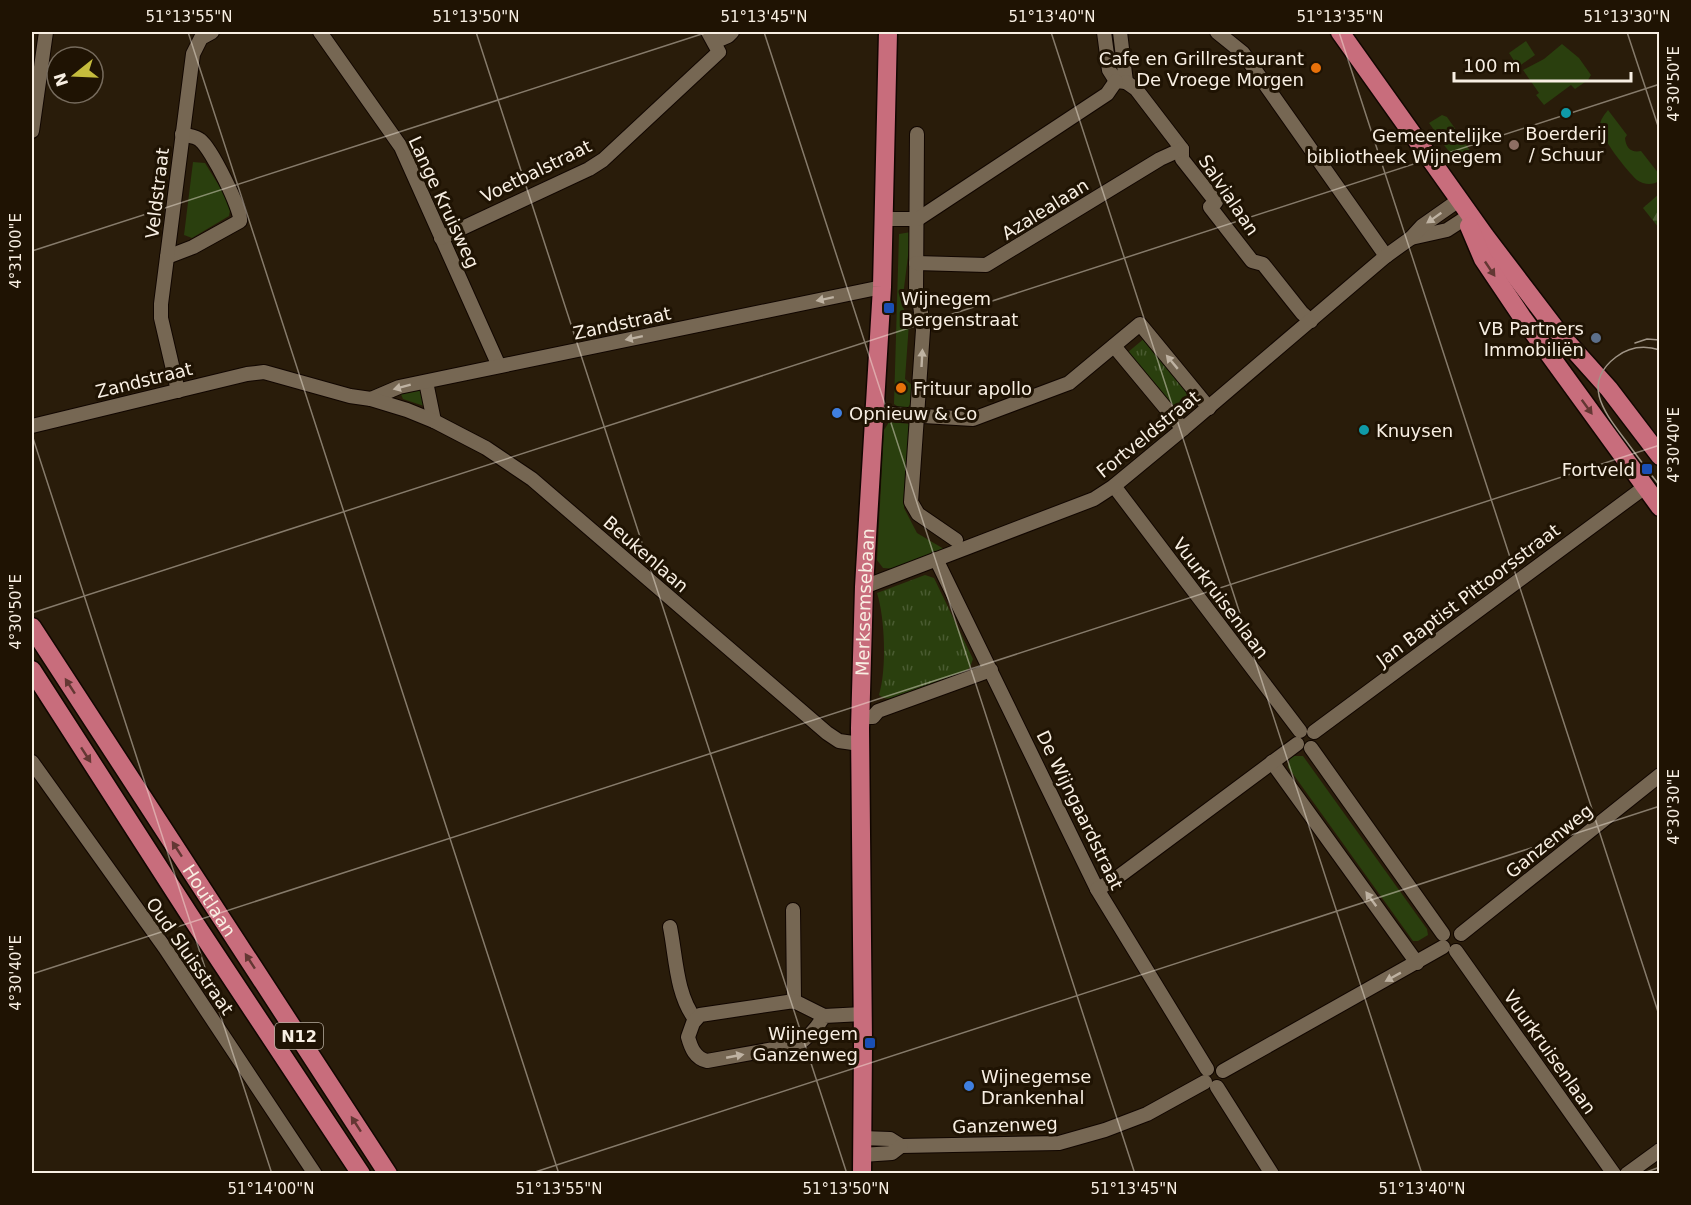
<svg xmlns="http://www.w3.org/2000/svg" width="1691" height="1205" viewBox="0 0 1691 1205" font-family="'DejaVu Sans',sans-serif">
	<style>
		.grass { fill: #2a3f0e }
		.forest { fill: url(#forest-firs) }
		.park { fill: url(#park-tufts) }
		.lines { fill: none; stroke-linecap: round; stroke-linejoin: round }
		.minor-casing { stroke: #110600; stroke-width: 16 }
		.major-casing { stroke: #110600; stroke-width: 21 }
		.minor { stroke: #766753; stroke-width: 14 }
		.major { stroke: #c86d7c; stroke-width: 18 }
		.tram { stroke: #a09587; stroke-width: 1.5 }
		.oneway { fill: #beb2a2 }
		.oneway2 { fill: #633733 }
		.ticks { fill: none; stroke: #f8efe3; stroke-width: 1.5; stroke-opacity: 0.45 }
		.food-dot { fill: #e8710a; stroke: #1f1303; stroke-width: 2 }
		.culture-dot { fill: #0f9aa8; stroke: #1f1303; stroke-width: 2 }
		.education-dot { fill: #8d6e63; stroke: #1f1303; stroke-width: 2 }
		.transit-dot { fill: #1a4fb4; stroke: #1f1303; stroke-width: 2 }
		.service-dot { fill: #5c6f8a; stroke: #1f1303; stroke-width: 2 }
		.shop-dot { fill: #3f7fe0; stroke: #1f1303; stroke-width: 2 }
		.labels { text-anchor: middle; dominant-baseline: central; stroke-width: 6; stroke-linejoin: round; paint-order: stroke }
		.shield { fill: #1f1303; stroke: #b7ada0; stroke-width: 1.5 }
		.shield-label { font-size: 16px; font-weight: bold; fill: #f8efe3 }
		.poi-label { font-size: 18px; fill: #f8efe3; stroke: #1f1303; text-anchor: end }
		.street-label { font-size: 18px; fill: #f8efe3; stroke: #1f1303 }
		.neatline { fill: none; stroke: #f8efe3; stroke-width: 2 }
		.ticks-label { font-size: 15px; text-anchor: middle; fill: #f8efe3 }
	</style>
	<defs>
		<pattern id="forest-firs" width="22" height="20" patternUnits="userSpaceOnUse" patternTransform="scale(1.5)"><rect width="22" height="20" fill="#2a3f0e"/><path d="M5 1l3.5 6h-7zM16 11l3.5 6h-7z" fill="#4a5b31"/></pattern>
		<pattern id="park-tufts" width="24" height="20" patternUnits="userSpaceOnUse" patternTransform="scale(1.5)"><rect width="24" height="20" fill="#2a3f0e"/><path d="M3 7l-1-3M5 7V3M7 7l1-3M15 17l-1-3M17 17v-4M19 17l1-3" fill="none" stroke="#4a5b31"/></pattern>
	</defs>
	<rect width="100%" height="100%" fill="#291c0a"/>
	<g class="grass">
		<path d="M1526,41l9,14 -17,12 -9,-14z"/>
		<path d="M1562,44l17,14 12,17 -3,5 -13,9 -4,-4 -27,20 -8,-10 3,-2 -16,-23 21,-11z"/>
		<path d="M1608,110l19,25 -2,3c1,10 6,15 16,13l18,23v7c-6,4 -15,4 -22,-1 -9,-8 -37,-43 -37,-54 0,-6 4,-11 8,-16z"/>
		<path d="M1442,115l5,2 9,13 -14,11 -13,-18z"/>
		<path d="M1457,136l5,1 11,19 -13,10 -16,-21z"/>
		<path d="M193,162l12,1 26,42 -2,11 -37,22 -8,-3z"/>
		<path d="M911,232l-9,72 7,19 -4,56 7,6c1,13 0,32 -18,19l5,-170z"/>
		<path d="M423,386l4,21 -24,-8 -3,-7z"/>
		<path d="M889,422l22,2 -7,84 13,25 27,16 -47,20 -14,-1 -6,-8 7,-130z"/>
		<path d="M1294,756h9l124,173 1,6 -10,6h-5l-125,-174 2,-9z"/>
	</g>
	<path class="forest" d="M1659,194v34l-16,-20z"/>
	<g class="park">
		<path d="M1146,337l48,61 -18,17 -49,-62z"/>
		<path d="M925,575l9,3 39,81 -3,8 -5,5 -65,25c-7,2 -16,3 -21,-2 8,-25 6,-77 -2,-102z"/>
	</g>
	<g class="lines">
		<g class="minor-casing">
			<g id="minor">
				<path d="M320,32l81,115 98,219"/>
				<path d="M1104,32l5,38 7,11 10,1 -6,-50"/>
				<path d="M1217,32l26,21 143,203"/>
				<path d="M714,42l14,-6 4,-4"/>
				<path d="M1126,82l10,7 46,60v10l34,43 -6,5 42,54 11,3 39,49 9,8"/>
				<path d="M32,131l14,-99"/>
				<path d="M917,134l-1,159 4,11 3,26 -12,172 7,12 38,26"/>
				<path d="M883,219h35l189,-125 9,-13"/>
				<path d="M441,238l148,-69 14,-9 116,-108 -11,-20"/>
				<path d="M1411,238l36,-8 23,-15"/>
				<path d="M167,257l26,-10 47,-26c2,-11 -29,-73 -40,-81 -4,-4 -12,-4 -18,-6"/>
				<path d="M916,263l70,2 174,-106 22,-10"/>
				<path d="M1114,346l69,83"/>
				<path d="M426,382l8,39"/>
				<path d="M178,391l-17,-73v-14l32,-250 8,-16 11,-6"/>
				<path d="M371,399l28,-12 483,-100"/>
				<path d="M874,413l99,6 96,-36 71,-59 69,84"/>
				<path d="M32,426l215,-52 17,-2 86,24 21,3 36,11 27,11 52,27 46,31 295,254 12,8 21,3"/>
				<path d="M1114,486l186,245"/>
				<path d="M936,559l161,330 110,180"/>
				<path d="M864,587l230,-88 20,-13 69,-57 203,-173 25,-18 11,-12 37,-26"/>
				<path d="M861,717h12l5,-6 113,-41"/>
				<path d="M1314,732l331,-245"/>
				<path d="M1311,748l132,186"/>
				<path d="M32,762l133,186 150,226"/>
				<path d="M1272,762l145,201"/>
				<path d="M1097,889l17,-9 183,-136"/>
				<path d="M793,910l1,91"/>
				<path d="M670,927c6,30 6,67 25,92"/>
				<path d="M1461,934l199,-159"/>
				<path d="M1456,951l158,223"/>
				<path d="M824,1016c-7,12 -15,22 -28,29l-89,16c-12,-3 -16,-13 -19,-24l5,-14 7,-8 94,-14 30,15 39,-2"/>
				<path d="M1223,1071l220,-124"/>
				<path d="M1217,1087l55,87"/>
				<path d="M862,1138l28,1 11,7 158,-3 46,-13 42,-16 58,-32"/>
				<path d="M862,1155l30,-2 9,-7"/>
				<path d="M1627,1174l33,-24"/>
			</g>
		</g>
		<g class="major-casing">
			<g id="major">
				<path d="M1340,32l145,204 73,96 51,57 51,67"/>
				<path d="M1469,226l14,33 39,58 138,190"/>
				<path id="s1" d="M32,627l356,547"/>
				<path d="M32,670l157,244 172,260"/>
				<path id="s2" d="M862,1174l1,-130 -3,-316 4,-141 18,-300 6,-255"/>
			</g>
		</g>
		<use href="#minor" class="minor"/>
		<use href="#major" class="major"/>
		<g class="tram">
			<path d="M1635,343l12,-4 13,1"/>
			<path d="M1660,350c-16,-5 -31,-3 -44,7 -36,27 -10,57 10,84 11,15 22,30 34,45"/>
		</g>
	</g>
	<defs><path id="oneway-solid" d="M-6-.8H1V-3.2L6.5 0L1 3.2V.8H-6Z" transform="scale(1.5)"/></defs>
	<g class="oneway">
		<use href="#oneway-solid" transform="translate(1434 218) rotate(145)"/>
		<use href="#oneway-solid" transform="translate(825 299) rotate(168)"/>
		<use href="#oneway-solid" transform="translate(634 338) rotate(168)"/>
		<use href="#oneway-solid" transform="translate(922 358) rotate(-87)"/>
		<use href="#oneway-solid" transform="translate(1172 362) rotate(-130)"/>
		<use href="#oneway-solid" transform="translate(402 387) rotate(165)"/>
		<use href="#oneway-solid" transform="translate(1371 899) rotate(-126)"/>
		<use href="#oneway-solid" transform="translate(1393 977) rotate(151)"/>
		<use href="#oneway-solid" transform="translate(735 1056) rotate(-11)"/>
	</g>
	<g class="oneway2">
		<use href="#oneway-solid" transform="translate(1490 269) rotate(56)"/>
		<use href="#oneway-solid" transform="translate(1587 407) rotate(54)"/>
		<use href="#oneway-solid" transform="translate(70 686) rotate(-123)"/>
		<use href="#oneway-solid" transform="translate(86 755) rotate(57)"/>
		<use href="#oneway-solid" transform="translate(177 849) rotate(-123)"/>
		<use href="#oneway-solid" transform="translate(250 961) rotate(-123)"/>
		<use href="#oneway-solid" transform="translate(356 1124) rotate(-123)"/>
	</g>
	<path class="ticks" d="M188,32l371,1142M476,32l371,1142M764,32l371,1142M1051,32l371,1142M1339,32l321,986M1627,32l33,100M32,251l676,-219M32,435l240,739M32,613l1628,-529M32,974l1628,-529M529,1174l1131,-368M1641,1174l19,-7"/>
	<g class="food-dot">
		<circle cx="1316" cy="68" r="6"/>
		<circle cx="901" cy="388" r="6"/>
	</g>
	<g class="culture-dot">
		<circle cx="1566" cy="113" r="6"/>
		<circle cx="1364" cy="430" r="6"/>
	</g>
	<circle class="education-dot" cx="1514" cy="145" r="6"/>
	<g class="transit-dot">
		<rect x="883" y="302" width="12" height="12" rx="3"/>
		<rect x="1641" y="463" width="12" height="12" rx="3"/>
		<rect x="864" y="1037" width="12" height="12" rx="3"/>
	</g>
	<circle class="service-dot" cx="1596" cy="338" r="6"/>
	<g class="shop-dot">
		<circle cx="837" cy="413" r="6"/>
		<circle cx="969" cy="1086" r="6"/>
	</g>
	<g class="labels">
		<rect class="shield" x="275" y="1023" width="48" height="26" rx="4.5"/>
		<g class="shield-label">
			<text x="299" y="1036">N12</text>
		</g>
		<g class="poi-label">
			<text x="1304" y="58">Cafe en Grillrestaurant<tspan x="1304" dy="21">De Vroege Morgen</tspan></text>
			<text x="1566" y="133" text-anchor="middle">Boerderij<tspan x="1566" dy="21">/ Schuur</tspan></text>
			<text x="1502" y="135">Gemeentelijke<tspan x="1502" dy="21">bibliotheek Wijnegem</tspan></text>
			<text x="901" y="298" text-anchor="start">Wijnegem<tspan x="901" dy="21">Bergenstraat</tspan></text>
			<text x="1584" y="328">VB Partners<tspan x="1584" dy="21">Immobiliën</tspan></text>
			<text x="913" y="388" text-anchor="start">Frituur apollo</text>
			<text x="849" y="413" text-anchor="start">Opnieuw &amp; Co</text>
			<text x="1376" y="430" text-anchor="start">Knuysen</text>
			<text x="1635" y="469">Fortveld</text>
			<text x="858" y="1033">Wijnegem<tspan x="858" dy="21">Ganzenweg</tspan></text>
			<text x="981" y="1076" text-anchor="start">Wijnegemse<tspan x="981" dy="21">Drankenhal</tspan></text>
		</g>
		<g class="street-label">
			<text transform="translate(536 171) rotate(-26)">Voetbalstraat</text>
			<text transform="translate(157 193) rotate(-83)">Veldstraat</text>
			<text transform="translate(1229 195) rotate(56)">Salvialaan</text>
			<text transform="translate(444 202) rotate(65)">Lange Kruisweg</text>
			<text transform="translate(1045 209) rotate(-32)">Azalealaan</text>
			<text transform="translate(622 323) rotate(-12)">Zandstraat</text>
			<text transform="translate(144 380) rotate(-14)">Zandstraat</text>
			<text transform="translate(1148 434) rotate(-39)">Fortveldstraat</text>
			<text transform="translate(646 554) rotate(41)">Beukenlaan</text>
			<text transform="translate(1468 595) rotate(-37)">Jan Baptist Pittoorsstraat</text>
			<text transform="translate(1221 598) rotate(53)">Vuurkruisenlaan</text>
			<text stroke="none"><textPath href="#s2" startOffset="572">Merksemsebaan</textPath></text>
			<text transform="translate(1080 810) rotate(64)">De Wijngaardstraat</text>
			<text transform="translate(1549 841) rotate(-39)">Ganzenweg</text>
			<text stroke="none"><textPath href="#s1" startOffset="326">Houtlaan</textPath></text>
			<text transform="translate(190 956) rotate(55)">Oud Sluisstraat</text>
			<text transform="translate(1550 1052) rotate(55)">Vuurkruisenlaan</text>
			<text transform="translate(1005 1125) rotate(-2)">Ganzenweg</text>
		</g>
	</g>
	<rect width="1691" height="1205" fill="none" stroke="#1f1303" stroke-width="66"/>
	<g transform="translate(75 75) rotate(252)"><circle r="28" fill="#1f1303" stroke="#766b5d" stroke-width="1.5"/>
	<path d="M0-4.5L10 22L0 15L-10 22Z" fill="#c5bc3d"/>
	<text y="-9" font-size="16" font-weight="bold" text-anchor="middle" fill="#f8efe3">N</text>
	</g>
	<path d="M1454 72v9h177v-9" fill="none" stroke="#f8efe3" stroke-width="3"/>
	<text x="1463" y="72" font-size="18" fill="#f8efe3" stroke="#1f1303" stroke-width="4.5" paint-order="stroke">100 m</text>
	<rect x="33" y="33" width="1625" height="1139" class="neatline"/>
	<g class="ticks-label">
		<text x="189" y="22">51°13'55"N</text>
		<text x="476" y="22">51°13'50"N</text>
		<text x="764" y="22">51°13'45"N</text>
		<text x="1052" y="22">51°13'40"N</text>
		<text x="1340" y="22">51°13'35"N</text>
		<text x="1627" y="22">51°13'30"N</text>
		<text transform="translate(1674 84) rotate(-90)" y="5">4°30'50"E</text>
		<text transform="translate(16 251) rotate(-90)" y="5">4°31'00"E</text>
		<text transform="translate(1674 445) rotate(-90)" y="5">4°30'40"E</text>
		<text transform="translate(16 612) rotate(-90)" y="5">4°30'50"E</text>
		<text transform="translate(1674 807) rotate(-90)" y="5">4°30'30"E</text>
		<text transform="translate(16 973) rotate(-90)" y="5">4°30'40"E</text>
		<text x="271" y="1194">51°14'00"N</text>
		<text x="559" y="1194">51°13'55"N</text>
		<text x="846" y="1194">51°13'50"N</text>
		<text x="1134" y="1194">51°13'45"N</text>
		<text x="1422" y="1194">51°13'40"N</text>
	</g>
</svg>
